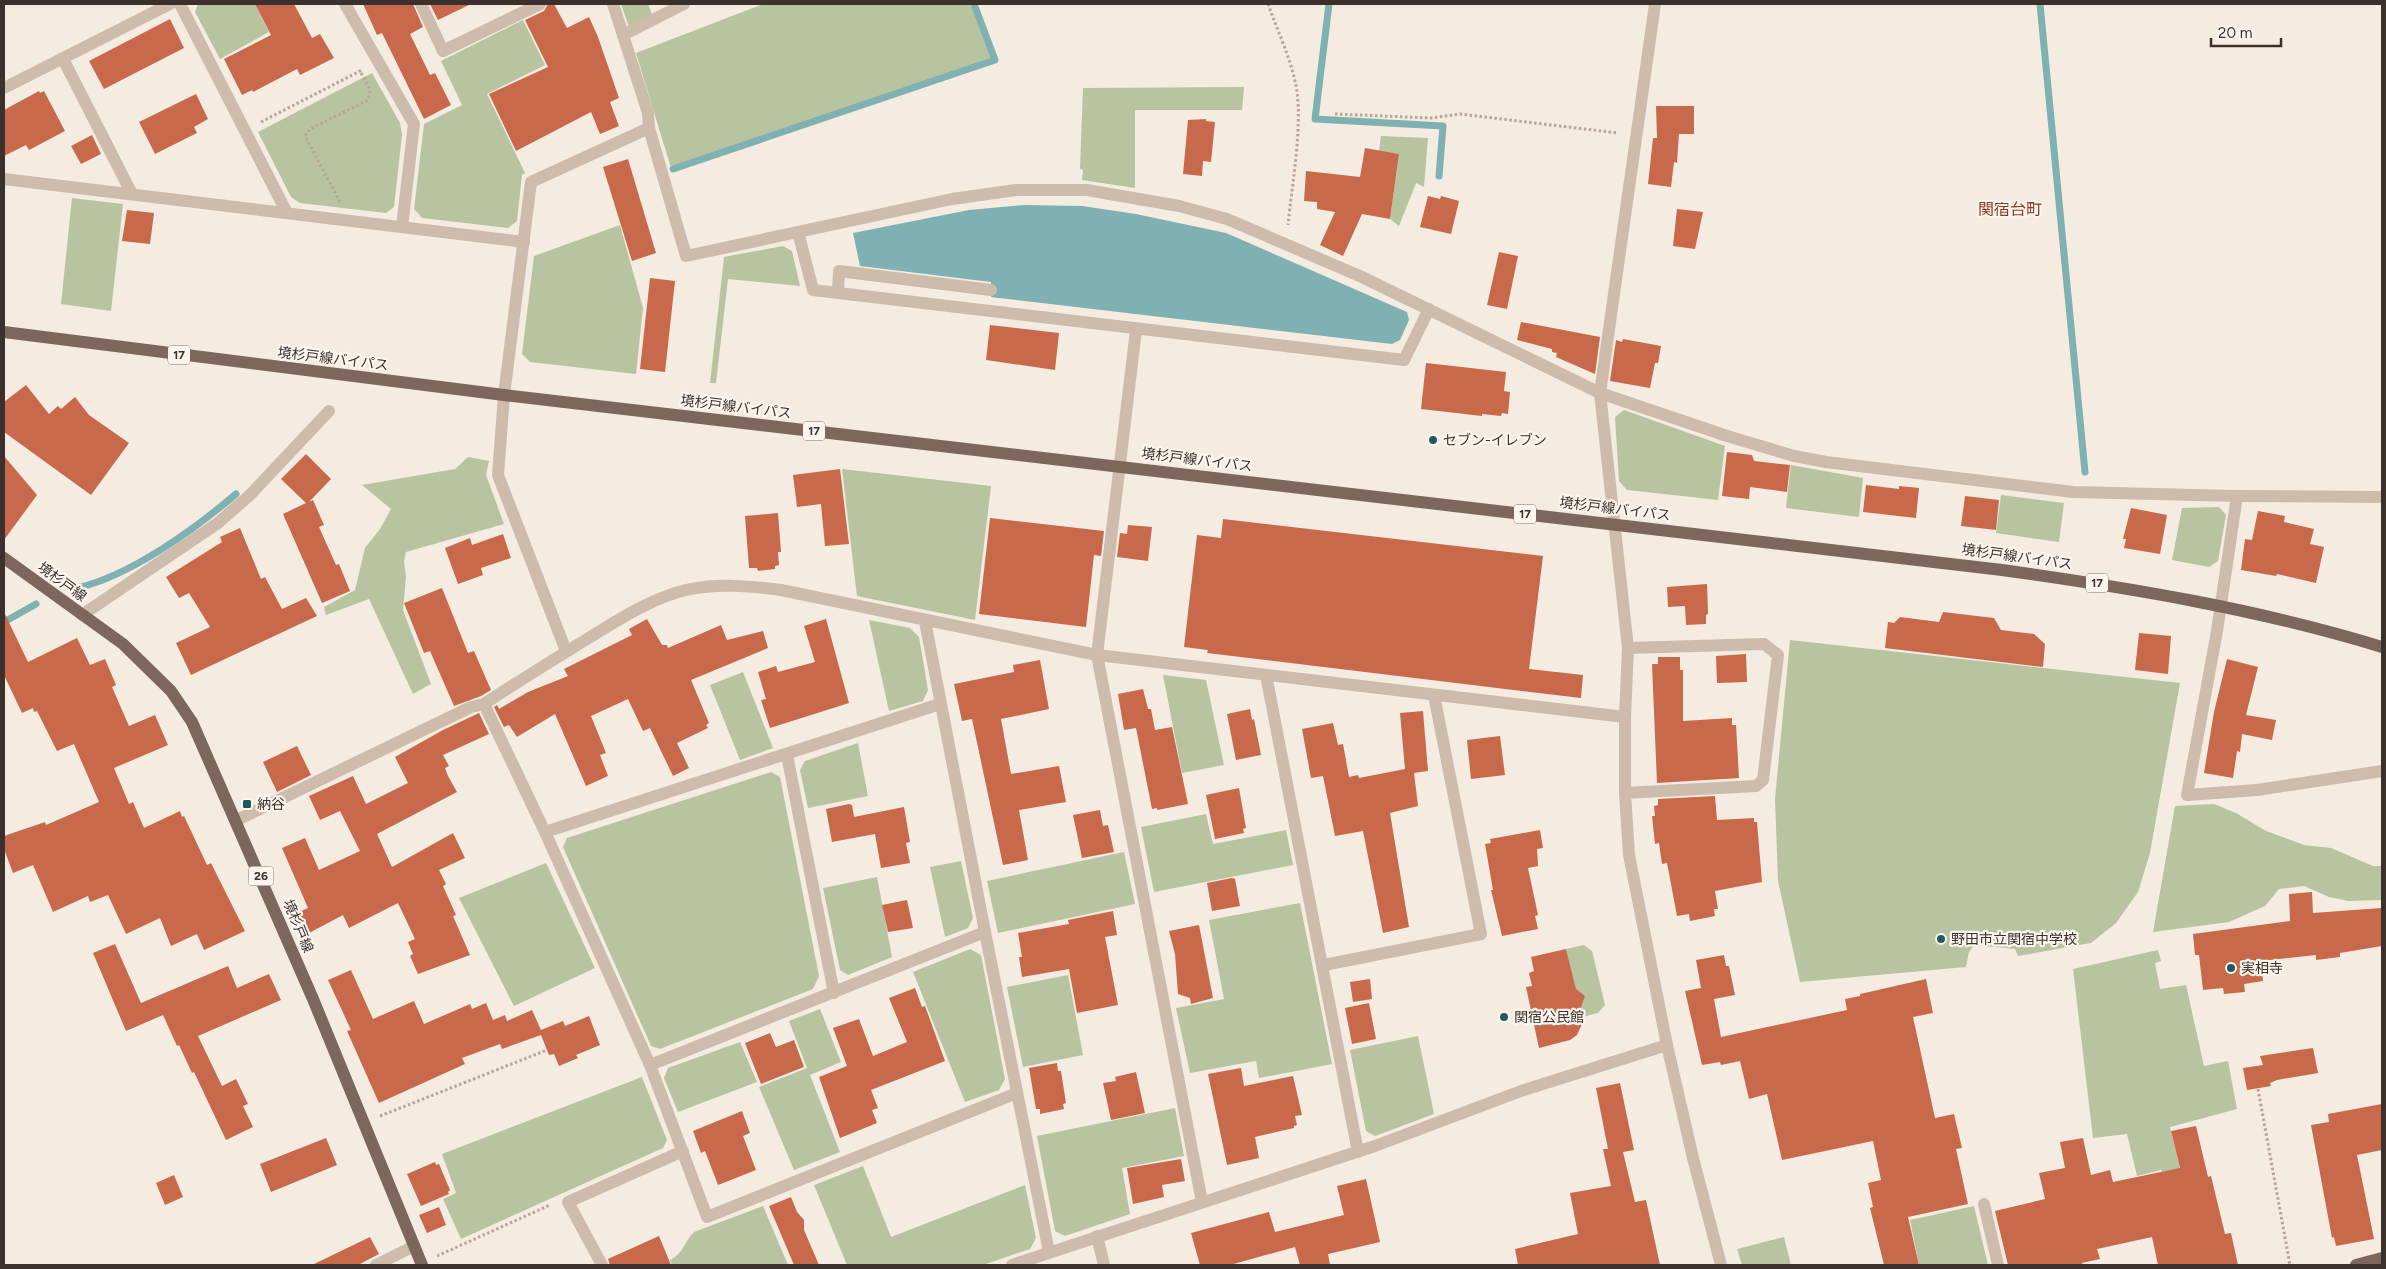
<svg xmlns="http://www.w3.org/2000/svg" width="2386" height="1269" viewBox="0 0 2386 1269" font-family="Figtree,'Noto Sans JP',sans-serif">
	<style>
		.green { fill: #b8c4a0 }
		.water { fill: #7fb0b2 }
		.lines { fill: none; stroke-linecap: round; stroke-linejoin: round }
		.stream { stroke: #7fb0b2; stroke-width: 7 }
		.building { fill: #c8694b }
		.path { stroke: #b9a596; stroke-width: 3; stroke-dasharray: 2.5 2.5; stroke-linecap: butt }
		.minor { stroke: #cdbbac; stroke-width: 12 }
		.major { stroke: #7d675c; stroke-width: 12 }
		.poi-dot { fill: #1f5a5e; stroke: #fbf5ee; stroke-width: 2 }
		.labels { text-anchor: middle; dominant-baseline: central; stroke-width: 4.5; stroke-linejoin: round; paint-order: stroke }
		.shield { fill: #fbf5ee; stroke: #756b66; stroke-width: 1 }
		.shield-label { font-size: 12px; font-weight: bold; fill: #3b302b }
		.street-label { font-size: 14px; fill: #3b302b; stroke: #fbf5ee }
		.poi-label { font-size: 14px; fill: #3b302b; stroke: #fbf5ee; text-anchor: start }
		.quarter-label { font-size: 16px; fill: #8c3b22; stroke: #fbf5ee }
	</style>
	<rect width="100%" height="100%" fill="#f4ebe1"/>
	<g class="green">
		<path d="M198,4h57l14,28 -49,27 -25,-47z"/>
		<path d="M621,4h27l4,10 -23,13z"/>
		<path d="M763,4h209l20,55 -321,109 -35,-115z"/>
		<path d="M523,20l22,45 -58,29 38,79 -3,2 -5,46 -9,7 -86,-10 -8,-9 10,-85 38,-19 -21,-44z"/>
		<path d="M372,73l28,50 2,12 -8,72 -8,6 -86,-10 -9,-6 -33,-65z"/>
		<path d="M1244,87l-2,23h-107v78l-53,-8 1,-10 -3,-1 3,-81z"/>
		<path d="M1381,136l47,2 -4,49 -8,-4 -17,43 -9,-7 9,-65 -20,-3z"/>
		<path d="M72,198l51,6 -12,107 -50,-7z"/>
		<path d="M620,225l23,83 -7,66 -106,-12 -8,-8 12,-98z"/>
		<path d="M783,246l9,5 8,35 -72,-7 -12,104h-6l14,-126z"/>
		<path d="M1624,410l101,36 -7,54 -91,-10 -8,-9 -4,-64z"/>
		<path d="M468,457l21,4 -3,14 18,49 -98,28 -2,9 2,16 -3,33 28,74 -18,10 -44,-95 -43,16 -2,-8 31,-17 10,-42 15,-19 11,-20 -29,-24 93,-16z"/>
		<path d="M1791,465l72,13 -4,39 -73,-9z"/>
		<path d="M842,469l149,17 -16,134 -118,-24z"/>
		<path d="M2001,495l63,8 -5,39 -63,-9z"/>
		<path d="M2219,507l7,8 -8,46 -9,6 -37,-7 10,-52z"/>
		<path d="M869,620l41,8 9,9 9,53 -5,11 -34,10z"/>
		<path d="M1790,640l390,43 -30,170 -12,39 -22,31 -25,20 -73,13 -3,-7 -41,-4 -5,7 -3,15 -166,15 -22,-101 -3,-82z"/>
		<path d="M743,672l30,76 -33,12 -30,-75z"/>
		<path d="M1163,675l43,5 18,85 -42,8z"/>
		<path d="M858,743l10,53 -60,12 -8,-38 5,-9z"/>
		<path d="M771,772l9,5 39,199 -6,13 -153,60 -9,-3 -88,-199 4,-9z"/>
		<path d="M2214,804l22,9 30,18 38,14 27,3 42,18h9v34l-33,1 -20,-4 -25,-11 -25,3 -14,17 -36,16 -76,10 22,-126z"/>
		<path d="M1206,814l7,30 73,-14 7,35 -139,27 -13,-65z"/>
		<path d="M1124,852l11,52 -137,29 -11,-52z"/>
		<path d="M961,861l12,57 -5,10 -23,9 -15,-70z"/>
		<path d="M546,863l49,105 -81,38 -55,-108z"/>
		<path d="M877,877l15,80 -44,18 -8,-5 -17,-82z"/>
		<path d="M1300,903l32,161 -73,14 -3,-17 -66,12 -14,-65 48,-9 -15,-79z"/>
		<path d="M1584,945l8,6 13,54 -7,8 -16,4 -16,-68z"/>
		<path d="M970,949l11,6 24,124 -6,11 -34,12 -52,-130z"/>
		<path d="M2158,950l3,11 -6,2 5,26 26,-4 18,81 24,-5 9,48 -67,18 14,58 -19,-5 -4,-10 -24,6 -10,-42 -34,4 -20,-169z"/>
		<path d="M1068,975l15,80 -60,12 -16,-80z"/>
		<path d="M820,1009l21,53 -31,13 30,77 -46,18 -35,-83 48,-19 -18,-47z"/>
		<path d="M1418,1036l16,78 -59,22 -9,-5 -16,-81z"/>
		<path d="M740,1042l17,40 -79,30 -14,-34 4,-10z"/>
		<path d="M642,1077l25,63 -4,8 -202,91 -18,-40 13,-6 -14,-39z"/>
		<path d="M1175,1108l9,48 -62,12 8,46 -65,22 -10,-5 -18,-95z"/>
		<path d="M863,1166l28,71 134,-52 11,53 -6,11 -47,16h-136l-33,-80z"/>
		<path d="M763,1206l25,59h-116l-2,-5c14,-7 14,-18 24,-28z"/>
		<path d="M1974,1206l14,59h-69l-9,-45z"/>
		<path d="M1784,1237l7,28h-49l-5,-16z"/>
	</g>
	<path class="water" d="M1024,205l58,1 54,8 90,19 181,79 2,8 -9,20 -8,4 -401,-47v-15l-131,-16 -7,-33 116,-23z"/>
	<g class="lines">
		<g class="stream">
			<path d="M1329,4l-14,115 128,7 -4,50"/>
			<path d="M2040,4l45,468"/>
			<path d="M673,169l322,-109 -21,-56"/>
			<path d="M77,588c53,-12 118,-59 159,-94"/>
			<path d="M4,622l32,-18"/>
		</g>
	</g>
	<g class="building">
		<path d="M255,4h39l18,34 8,-4 14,24 -34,17 -3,-6 -44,23 -1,-2 -10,5 -18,-36 47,-24z"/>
		<path d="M363,4h50l10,23 -13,7 20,41 5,-2 16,32 -27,14 -42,-86 -5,2z"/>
		<path d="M430,4h41l-33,16z"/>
		<path d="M548,4h6l13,24 22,-11 9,20 21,61 -9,4 9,24 -19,8 -9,-22 -75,39 -27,-57 59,-27 -23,-47 19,-9z"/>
		<path d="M170,19l14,29 -80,41 -15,-28z"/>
		<path d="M39,91l1,2 4,-2 21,40 -36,19 -3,-5 -22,11v-46z"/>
		<path d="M196,94l12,25 -14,8 3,6 -42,21 -16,-32z"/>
		<path d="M1656,106h38v28h-15l-2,29 -3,-1 -3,25 -23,-3 5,-46h4z"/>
		<path d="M1206,119v2l9,1 -4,40 -8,-1 -1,15 -19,-2 5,-54z"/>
		<path d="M92,135l9,19 -20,10 -10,-18z"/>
		<path d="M1365,148l34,6 -9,65 -28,-5 -19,42 -23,-11 15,-33 -18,-3v-7l-13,-1 2,-30 54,6z"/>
		<path d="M628,159l28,94 -24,8 -29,-94z"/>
		<path d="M1428,196l12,3 1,-3 18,5 -8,33 -31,-7z"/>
		<path d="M1677,209l26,3 -8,37 -22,-3z"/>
		<path d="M127,210l27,3 -4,31 -28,-3z"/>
		<path d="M1499,252l19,4 -11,53 -20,-4z"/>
		<path d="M650,278l25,3 -10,91 -25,-3z"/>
		<path d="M1521,322l79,15 -5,37 -39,-17 1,-4 -5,-1v-3l-35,-9z"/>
		<path d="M990,325l69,8 -4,37 -69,-10z"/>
		<path d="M1623,339l38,7 -3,17h-3l-5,25 -40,-7 6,-41 6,2z"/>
		<path d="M1426,363l80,9 -2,19 6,1 -2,22 -6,-1 -1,3 -19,-2v2l-61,-7z"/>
		<path d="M26,385l23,29 9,-8 3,3 14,-12 14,18 40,28 -38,52 -87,-63v-30z"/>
		<path d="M1727,452l25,3 2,6 36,4 -3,27 -37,-5 -1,12 -27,-3z"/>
		<path d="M306,454l25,25 -22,23 4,-2 11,25 -5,2 17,38 3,-1 11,27 -28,12 -39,-89 23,-11 -25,-24z"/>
		<path d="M4,456l33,39 -33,45z"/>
		<path d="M840,469l9,75 -24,2 -4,-42 -24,3 -4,-32z"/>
		<path d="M1866,485l33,4v-3l20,2 -3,30 -53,-6z"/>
		<path d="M1965,496l34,4 -3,30 -35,-4z"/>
		<path d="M2131,508l36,7 -7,39 -36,-6 2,-9h-3z"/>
		<path d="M2258,511l27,5 -1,6 30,7 -4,15 14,3 -8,36 -39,-9 -1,2 -35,-6 4,-31 7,1z"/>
		<path d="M778,513l3,39h-3l1,13 -4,1v3l-17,2 -1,-3h-8l-4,-52z"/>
		<path d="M990,518l114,13 -3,25 -7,-1 -8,72 -107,-13z"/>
		<path d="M1223,519l320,37 -14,113 54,6 -2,23 -374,-45 1,-3 -24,-3 13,-112 24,3z"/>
		<path d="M1128,525l24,2 -4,34 -31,-4 3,-24 7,1z"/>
		<path d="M240,528l21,51 4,-2 17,32 24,-11 11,18 -126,59 -15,-32 34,-16 -21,-34 -10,5 -13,-21 56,-35 -2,-5z"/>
		<path d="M503,534l8,24 -30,10 2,7 -25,9 -13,-36 25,-10 2,7z"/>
		<path d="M1707,584l1,30 -2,1v9l-20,1 -1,-19 -17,1 -1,-20z"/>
		<path d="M442,588l26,65 6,-2 17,39 -10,6 -27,10 -24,-55 -6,2 -20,-50z"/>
		<path d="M4,612l24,50 49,-24 13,27 15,-6 11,26 -4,2 17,39 26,-11 13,30 -54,23 15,36 4,-2 11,26 36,-17 2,6 2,-1 23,49 4,-2 34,68 -41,19 -7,-16 -26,12 -11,-28 -34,16 -18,-39 -18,7 -2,-6 -35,16 -20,-47 -20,8 -9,-24v-13l41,-14 1,3 53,-23 -25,-58 -17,7 -20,-40 -3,1 -1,-4 -11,5 -18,-38z"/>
		<path d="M1943,612l51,6 7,12 33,4 11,10 -2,23 -158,-19 3,-26 6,1 6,-6 39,5z"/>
		<path d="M647,619l15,26h5l1,3 53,-23 6,15 36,-9 5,17 -77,32 18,43 -3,2 2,3 -31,15 12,25 -16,8 -23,-48 -7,3 -15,-32 -37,17 15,37 -6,2 8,21 -22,10 -31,-72 -38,23 -8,-12 -5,2 -10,-20 3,-2 2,4 29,-17 40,-16 -4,-7 68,-34 -3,-6z"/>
		<path d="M826,619l23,84 -79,25 -9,-28 5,-1 -8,-27 18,-6 2,6 37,-10 -11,-36z"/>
		<path d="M2139,633l32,3 -3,38 -33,-4z"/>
		<path d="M1746,654l1,28 -30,1 -1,-27z"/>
		<path d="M1658,657h22v13h3v51l49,-3v7h4l3,53 -82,5 -5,-119h6z"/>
		<path d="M2227,659l31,8 -12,48 30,5 -4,20 -30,-6 -2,18 -3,-1 -4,27 -29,-5 10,-61z"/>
		<path d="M1040,660l9,49 -48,10 10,55 48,-8 7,36 -47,8 9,50 -25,5 -31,-146 -10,2 -8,-37 60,-12 -1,-7z"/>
		<path d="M1143,689l5,20h3l4,21 17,-3 16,77 -31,6v-2l-5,1 -16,-81 -12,2 -6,-36z"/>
		<path d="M1250,709l2,11 2,-1 7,36 -25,5 -9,-46z"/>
		<path d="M1423,711l5,60 -14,2 4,33 -28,7 19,114 -26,6 -20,-102 -28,5 -12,-60 -12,2 -9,-49 31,-6 5,22 5,-1 6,33 9,-2 1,3 46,-9 -5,-56z"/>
		<path d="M479,713l10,21 -46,21 6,11 -4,2 3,8 9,16 -80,42 15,33 61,-34 12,25 -26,12 7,14 -3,2 13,29 -3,1 17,39 -52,19 -8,-18 3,-2 -5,-12 7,-3 -17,-36 -49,25 -6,-13 -34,18 -10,-21 9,-4 -26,-60 23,-10 14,32 41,-19 -20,-40 -20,9 -11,-24 44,-20 13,28 42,-21 -13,-26 48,-27z"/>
		<path d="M1500,736l5,39 -34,4 -4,-39z"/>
		<path d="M297,746l14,29 -34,17 -14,-30z"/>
		<path d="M1239,788l7,40 -3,1 1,4 -29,6 -9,-44z"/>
		<path d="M1715,796l2,24 37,-2v4h3l5,60 -47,9 3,18h-4l1,7 -25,5 -1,-7 -12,2 -10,-53 -5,1 -3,-21 -4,1 -3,-28h3l-1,-10 4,-1v-6z"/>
		<path d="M849,804l3,1 2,12 50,-10 6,35 -4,1 4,20 -29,5 -6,-34 -43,8 -6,-33z"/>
		<path d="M1100,810l3,16 5,-1 6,27 -32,6 -9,-43z"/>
		<path d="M1540,830l3,18 -6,1 1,17 -10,2 10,47 -3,1 3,13 -36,7 -11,-46h2l-8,-46 6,-1 -1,-4z"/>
		<path d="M1232,878l3,1 5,27 -28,5 -5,-28z"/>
		<path d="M2312,892l1,21 69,-5v38l-42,7v4l-24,3v-5l-55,6 2,20 -19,3 1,8 -21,2 -1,-6 -20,2 -4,-35h-4l-2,-21 97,-13 -1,-27z"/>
		<path d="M907,900l6,28 -25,4 -6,-27z"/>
		<path d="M1113,911l4,24 -12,2 13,68 -41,8 -8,-44 -47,8 -3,-20h3l-4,-24 51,-9 -1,-4z"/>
		<path d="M1199,925l14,73 -22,6 -1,-6 -12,-4 -3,-40 -6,-23z"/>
		<path d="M115,944l26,59 87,-37 9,22 32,-14 12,26 -83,36 24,50 14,-7 12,25 -5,2 10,21 -27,13 -32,-68 -2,1 -13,-28 -2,1 -14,-31 -37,16 -33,-78z"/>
		<path d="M1566,949l10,40 9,7 -4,11 1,17 -5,11 -7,5 -31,8 -13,-61 6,-1 -3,-13 5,-2 -3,-14z"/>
		<path d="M1724,955l2,11h3l6,29 -21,4 7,38 126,-27 -2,-11 15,-3v-2l66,-15 7,34 -20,4 22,101 19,-4 8,34 -6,1 12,55 -60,13 11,48h-35l-14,-57 3,-1 -5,-24 13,-3 -8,-39 -91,19 -15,-66 -18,5 -9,-38 -19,4 -1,-3 -18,3 -17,-74 16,-3 -5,-28z"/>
		<path d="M351,970l22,49 41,-18 10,23 46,-20 2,5 14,-6 7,17 12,-5 2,6 25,-11 9,20 22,-9 2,5 24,-10 11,29 -24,10 2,3 -19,8 -5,-12 -5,1 -8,-20 -39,14 -2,-5 -38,14 3,6 -86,39 -32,-72 4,-1 -23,-50z"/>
		<path d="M1370,979l2,20 -19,3 -3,-20z"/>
		<path d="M915,988l7,19 3,-1 20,55 -74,29 7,18 -6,2 5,13 -37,15 -21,-61 28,-11 -14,-38 26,-9 14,37 34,-14 -18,-44z"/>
		<path d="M1369,1003l7,36 -24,5 -7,-36z"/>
		<path d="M770,1033l6,14 18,-7 10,27 -43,17 -16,-41z"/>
		<path d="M2313,1048l5,25 -41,7 -7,3 1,3 -24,4 -4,-22 20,-3 -3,-9z"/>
		<path d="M1057,1063l1,8h3l5,32 -3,1 1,5 -24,5v-5h-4l-7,-41z"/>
		<path d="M1241,1068l3,18 49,-10 9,39 -7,1 2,9 -3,1v2l-39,9 4,21 -32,7 -19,-91z"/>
		<path d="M1136,1072l9,41 -34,7 -8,-37 13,-2 -1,-4z"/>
		<path d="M1620,1083l14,67 -11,2 12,50 11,-2 14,65h-142l-3,-16 63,-15 -8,-41 41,-7 -8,-37h5l-12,-61z"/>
		<path d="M2382,1104v46l-25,5 17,84 -38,7 -2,-9 -2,1 -21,-113 18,-3 -1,-8z"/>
		<path d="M742,1111l8,22 -7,3 13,34 -38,15 -13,-34 -4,2 -8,-22z"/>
		<path d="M2196,1126l12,51 3,-1 14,58 6,-1 7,32h-80l-6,-28 -55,12 3,10 -18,4 1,2h-75l-13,-54 50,-12 -6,-26 26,-5 -5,-26 23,-4 8,37 19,-5 3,12 67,-14 -9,-37z"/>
		<path d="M326,1138l11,27 -66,27 -11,-28z"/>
		<path d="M1181,1159l4,22 -23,4 2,12 -31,7 -6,-36z"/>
		<path d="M435,1162l1,3 3,-1 11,26 -2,2 1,2 -28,12 -14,-32z"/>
		<path d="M174,1175l9,22 -18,8 -9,-22z"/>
		<path d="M1366,1179l14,63 -52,12 2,11h-30l-5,-18 -65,18h-30l-9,-32 78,-21 6,20 69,-17 -7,-29z"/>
		<path d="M791,1197l6,15 7,8v10l15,35h-25l-25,-59z"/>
		<path d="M439,1207l7,18 -19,8 -8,-18z"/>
		<path d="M659,1236l12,29h-61l-2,-6z"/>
		<path d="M370,1237l9,17 -21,11h-46z"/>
	</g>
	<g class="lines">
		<g class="path">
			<path d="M1268,4c10,28 24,57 29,87 5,40 -5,94 -9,134"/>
			<path d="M1335,114l96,4 29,-4 158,19"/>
			<path d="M261,122l101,-52"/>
			<path d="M340,202l-35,-66 5,-7 58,-29 2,-10 -10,-19"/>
			<path d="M2258,1089l32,176"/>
			<path d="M380,1116l167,-66"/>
			<path d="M437,1256l113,-51"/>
		</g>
		<g class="minor">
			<path d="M180,4l107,209"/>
			<path d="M345,4l69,120 -12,103"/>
			<path d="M421,4l22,47 97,-47"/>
			<path d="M613,4l35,109 1,15 37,128 266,-57 64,-9h71l92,16 48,13 135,58 238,116 127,43 67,20 32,6 247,30 164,4 145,1"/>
			<path d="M1655,4l-55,389 28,255 -3,69v76l4,62 38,190 26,113 28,107"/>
			<path d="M623,35l61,-31"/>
			<path d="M63,59l69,135"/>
			<path d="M4,88l166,-84"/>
			<path d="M4,179l520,63"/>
			<path d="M798,232l15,58 591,70 25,-51"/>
			<path d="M838,293l1,-22 152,19"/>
			<path d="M1136,330l-39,325 105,547"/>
			<path d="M2237,496l-20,135 -30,164 70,-5 125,-19"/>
			<path d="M82,615l136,-92 32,-28 79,-84"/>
			<path d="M925,621l60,311 64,320"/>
			<path d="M566,651l-68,-176 6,-80 27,-213 118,-54"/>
			<path d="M1266,675l92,477"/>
			<path d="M484,704l61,128 105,233 57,152 310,-124"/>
			<path d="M787,755l47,238"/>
			<path d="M1625,793l131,-7 7,-6 15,-125 -14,-11 -136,4"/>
			<path d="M237,820l234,-113 13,-3c38,-25 77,-49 116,-73 26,-16 56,-34 86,-41 32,-7 63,-4 95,0l316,65 528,62"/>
			<path d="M545,832l395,-128"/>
			<path d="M1324,965l157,-31 -47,-239"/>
			<path d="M650,1065l335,-133"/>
			<path d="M1984,1204l14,61"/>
			<path d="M1097,1236l7,29"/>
			<path d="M376,1265l38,-19"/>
			<path d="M602,1265l-34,-63 115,-51"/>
			<path d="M1012,1265l363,-119 146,-55 146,-46"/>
		</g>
		<g class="major">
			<path d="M4,332l500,63 1498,175c129,18 256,39 380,77"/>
			<path d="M4,558l119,86 48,47 21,31 121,277 109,266"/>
			<path d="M2356,1265l26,-7"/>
		</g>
	</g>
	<g class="poi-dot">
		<circle cx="1433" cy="440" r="5"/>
		<rect x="242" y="799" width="10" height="10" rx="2.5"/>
		<circle cx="1941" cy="939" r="5"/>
		<circle cx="2231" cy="968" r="5"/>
		<circle cx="1504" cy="1017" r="5"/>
	</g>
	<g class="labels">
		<g class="shield">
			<rect x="168" y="345.5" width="22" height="19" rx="4"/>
			<rect x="803" y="421.5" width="22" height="19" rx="4"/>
			<rect x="1514" y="504.5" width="22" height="19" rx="4"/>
			<rect x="2086" y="573.5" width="22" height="19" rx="4"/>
			<rect x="248.5" y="866.5" width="25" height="19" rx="4"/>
		</g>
		<g class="shield-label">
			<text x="179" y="355">17</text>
			<text x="814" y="431">17</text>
			<text x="1525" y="514">17</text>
			<text x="2097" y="583">17</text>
			<text x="261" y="876">26</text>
		</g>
		<g class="street-label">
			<text transform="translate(333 359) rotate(7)">境杉戸線バイパス</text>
			<text transform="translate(736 407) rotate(7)">境杉戸線バイパス</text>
			<text transform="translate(1197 460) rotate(7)">境杉戸線バイパス</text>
			<text transform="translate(1615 509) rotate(7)">境杉戸線バイパス</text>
			<text transform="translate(2017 557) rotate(8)">境杉戸線バイパス</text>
			<text transform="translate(62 582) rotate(36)">境杉戸線</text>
			<text transform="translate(298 926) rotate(67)">境杉戸線</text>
		</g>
		<g class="poi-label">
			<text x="1443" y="440">セブン-イレブン</text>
			<text x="257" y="804">納谷</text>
			<text x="1951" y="939">野田市立関宿中学校</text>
			<text x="2241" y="968">実相寺</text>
			<text x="1514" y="1017">関宿公民館</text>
		</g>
		<g class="quarter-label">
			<text x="2010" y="209">関宿台町</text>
		</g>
	</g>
	<rect width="2386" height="1269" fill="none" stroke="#3b302b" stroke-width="10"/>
	<path d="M2211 38v8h70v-8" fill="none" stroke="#3b302b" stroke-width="2.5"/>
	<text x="2218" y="38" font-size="15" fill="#3b302b" stroke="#fbf5ee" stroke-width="4" paint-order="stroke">20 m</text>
</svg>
